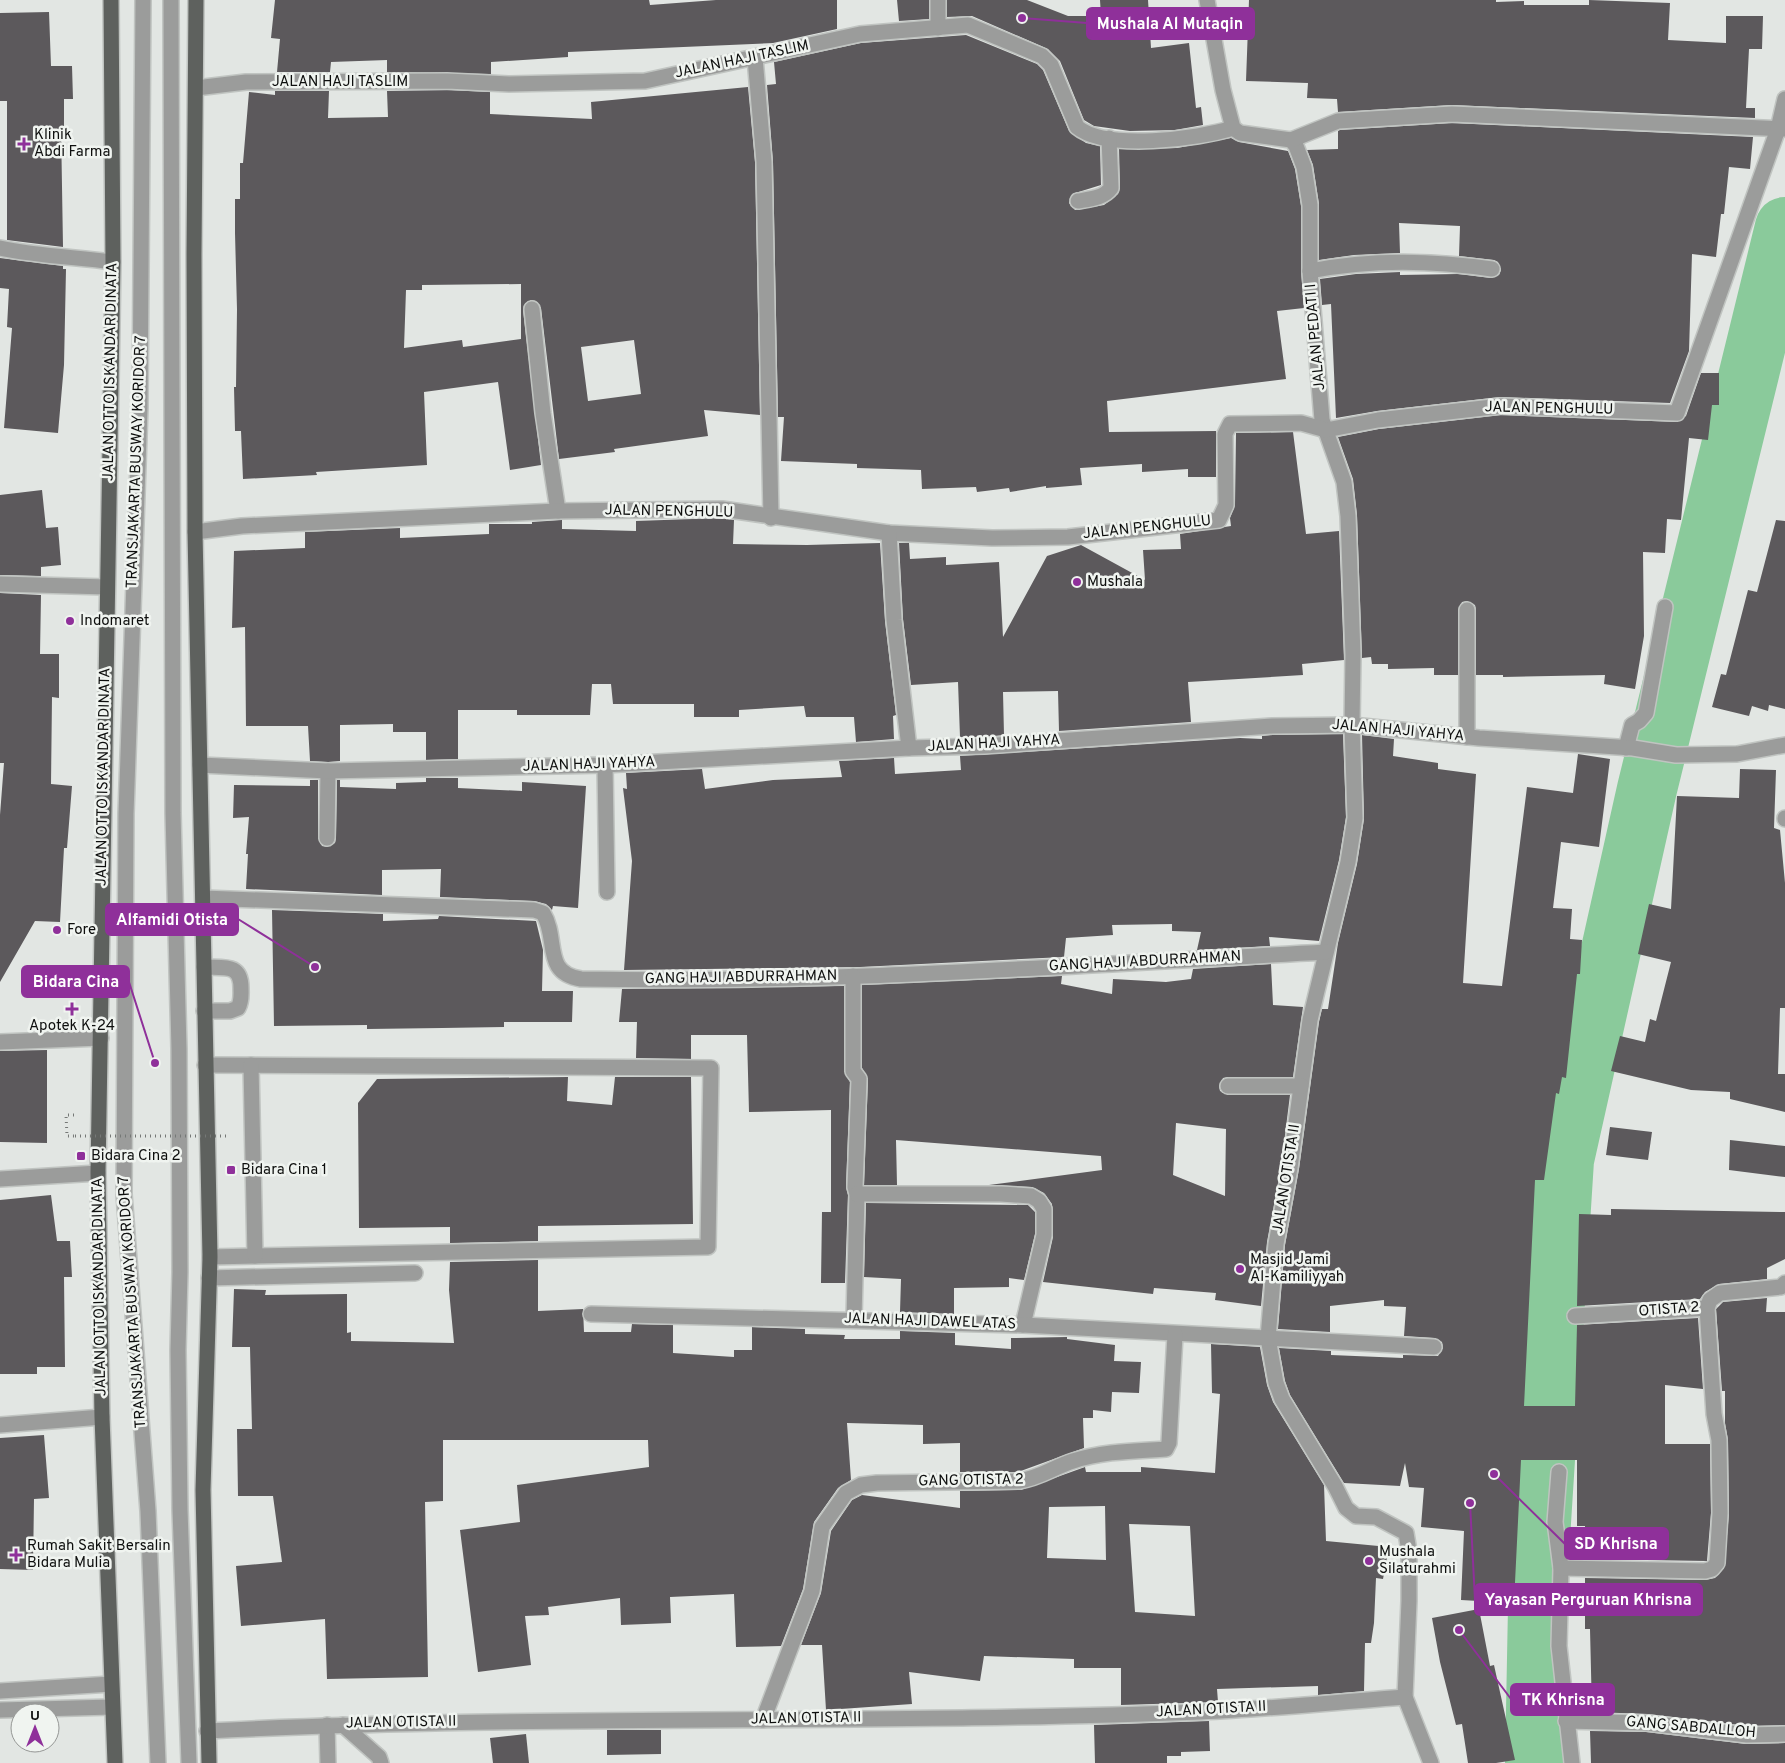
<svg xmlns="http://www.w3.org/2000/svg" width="1785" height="1763" viewBox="0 0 1785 1763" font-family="Overpass,sans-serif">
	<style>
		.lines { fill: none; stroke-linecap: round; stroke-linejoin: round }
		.river { stroke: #8aca9b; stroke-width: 60 }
		.building { fill: #5c595c; fill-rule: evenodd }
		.service-casing { stroke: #c0c4c1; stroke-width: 18 }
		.minor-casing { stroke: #c0c4c1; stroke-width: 18 }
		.primary-casing { stroke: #c0c4c1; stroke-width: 18 }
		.path { stroke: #757876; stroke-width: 3; stroke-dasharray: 1 4; stroke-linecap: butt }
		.service { stroke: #9b9c9b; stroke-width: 15 }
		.minor { stroke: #9b9c9b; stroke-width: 15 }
		.primary { stroke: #5e615e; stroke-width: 15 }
		.path-bridge { stroke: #757876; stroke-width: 3; stroke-dasharray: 1 4; stroke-linecap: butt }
		.poi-dot { fill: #8f309a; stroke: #f0f4f0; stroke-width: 2 }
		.labels { text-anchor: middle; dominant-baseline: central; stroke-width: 5; stroke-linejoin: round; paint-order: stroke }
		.street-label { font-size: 15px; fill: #0e0f0e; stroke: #f0f4f0 }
		.poi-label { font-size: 15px; fill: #0e0f0e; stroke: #f0f4f0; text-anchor: start }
		.leader { fill: none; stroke: #8f309a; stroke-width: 2 }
		.callout-dot { fill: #8f309a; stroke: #f0f4f0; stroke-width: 2 }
		.callout { fill: #8f309a; stroke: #8f309a; stroke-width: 2 }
		.callout-label { font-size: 16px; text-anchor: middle; font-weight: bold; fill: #fff }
	</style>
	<rect width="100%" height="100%" fill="#e2e6e3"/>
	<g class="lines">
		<path class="river" d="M1535,1763l4,-209 25,-394 83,-371 138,-562"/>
	</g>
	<g class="building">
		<path d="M275,0h374l1,5 66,-5h121v29l-64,14 -205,9v5l-77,5v12l-104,-2v-12l-56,2 -1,10h-53l3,-33 -9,-1z"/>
		<path d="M897,0h32v19l-30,2z"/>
		<path d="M947,0h80l41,16h33l-1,-16h48l3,48 38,-5 7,65 5,-1 2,18 -28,5 -45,1 -36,-5 -10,-6 -24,-59 -12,-12 -76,-33 -25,1z"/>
		<path d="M1249,0h247v2l28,-1v4h65v-5l81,3 -2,37 58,3v-27h37l-1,33h-13l-3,59h9v10l-303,-13 -114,7 -1,-13 -30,-1 1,-15 -62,-2z"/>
		<path d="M49,12l2,54h21l1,33h-9v27h-3l2,121 -56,-7v-139h-7v-88z"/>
		<path d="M966,35l71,29 6,6 26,61 17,12 14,3 1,39 -29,9 -3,9 6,7 29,-5 14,-11 2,-6 -1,-39 58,-1 54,-10 8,4 49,9 7,18 6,37v65l3,37 -27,3 9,68 -179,22 2,31 107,-1v46h-28v-8l-46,3v-8l-62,4 2,17 -36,3v-2l-36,6 -1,-4 -32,4 -1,-5 -54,2 -1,-19 -64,-2v-4l-76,-3 3,-44h-6l-5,-255 -6,-77 9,-1 -2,-22 87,-19z"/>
		<path d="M748,87l7,75 5,253 -56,-5 4,26 -94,13 1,3 -56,7 -18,-151 -5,-7 -5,-1 -7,5 -1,5 18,155 -31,5 -12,-88 -74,10 3,73 -111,7 1,3 -74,4 -2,-48h-6l-1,-44h2l1,-78 -2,-76v-34h5v-36h3l6,-71 26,3v-4h54l-1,27 60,-1 -1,-26 60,-1 43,2v22l102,5 -1,-17zM521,284v55l-58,8 -1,-7 -58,8 2,-58h16v-5zM634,340l7,54 -53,7 -7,-54z"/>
		<path d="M1452,123l301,14 -3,32 -21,-2 -5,47h-3l-5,43 -24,-3 -3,97 -19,52 -170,-6 -123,14 -41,7 -5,-114 -9,1 -2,-26 36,-5 44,-2v3l58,-1 33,4 8,-3 2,-5 -3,-8 -4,-2 -35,-4 1,-30 -61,-3 1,30 -46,2 -35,5v-56l-6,-39 -6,-15 31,-1v-18l2,-1z"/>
		<path d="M0,258l63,8v3h3l-2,96 -6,68 -54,-5 8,-100 -5,-1 2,-38 -9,-1z"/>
		<path d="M1701,373h18v32h-7l-4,35 -19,-2 -8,82 -14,-1 -2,34 -22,-1 1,84 -9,53 -31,-5 1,-9 -102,2v-2h-27v-65l-1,-5 -8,-4 -5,1 -4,8v65h-24v-7l-46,1v-5h-16l-1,-7 -9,1 -5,-143 -4,-36 -15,-42 41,-8 122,-14 176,7 9,-6z"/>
		<path d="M1293,432l13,102 33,-3 5,129 -42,4 1,11 -115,7 3,40 -132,9 -1,-40 -55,1 1,43 -20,2h-24l-2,-55 -47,3 -8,-66 -4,-76h10l1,16 36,-2v8l53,-3 4,75 44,-81 34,-11 64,35 -2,-30 38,-1 -1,-15 51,-8 -1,-8 5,-13 1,-72z"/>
		<path d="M42,490l4,38 12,-1 3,38 -20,2v9l-41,-1v-80z"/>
		<path d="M721,518l13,2 -1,24 74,1 73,-2 5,78 11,94 -3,1 1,23 -38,3 -2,-25h-48l-2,-11 -65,4v7h-45v-13h-81l-2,-20h-19l-2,31h-73v-5h-59v49l-32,1v-28h-33v-8l-53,1v36l-12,1 -18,-1 -2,-35h-62l-1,-99 -13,1 2,-77 71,-3v-16l95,-4v10l89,-4v-10h43v-2l30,-2v9l74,2v-10z"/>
		<path d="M1776,520l9,1v188l-16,-4 -1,6 -16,-5 -3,10 -37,-9 9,-33 5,1 22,-85 9,2z"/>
		<path d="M0,593l41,2 -1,59h19v44l-7,-1 -1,87 21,2 -5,62h-3l-4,74 -25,-1 -35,61v-167l4,-52h-4z"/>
		<path d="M1343,734l3,83 -7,43 -20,81 -50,-4 1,9 -73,4 4,-18 -29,-1v-7l-60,1 1,10 -47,3 -2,19 -204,10 -236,3 8,-109 -9,-73 4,1 -1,-16 76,-4 3,20 68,-9 69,-3 -3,-16 55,-3 1,16 66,-4 -1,-14 280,-18 22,1v-3l10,-1z"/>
		<path d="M1362,735l32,4 -1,17 45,7v6l38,5 -13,209 39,3 25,-199 46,6 5,-39 32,5 -11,88 -38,-5 -8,66 19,1 -2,30 12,1 -2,34h-3l-11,104 -4,-1 -3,17 -3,-1 -12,87h-9l-11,226h51l2,-81 121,-7 5,71 -38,-4v59h45l1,69 -4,48 -122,-2v-33h-8v-66h-56l-7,143 -53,-3 3,-69 -43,-4 3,-39 -15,-1 -4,-24 -5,23 -56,-3 -54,-88 -5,-14 -6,-33 52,3v4l72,3v-3l35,1 5,-8 -1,-6 -7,-4 -31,-2 2,-29 -22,-1v-6l-54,6v26l-52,-3 7,-84 14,-76 20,-147 3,-13h6l10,-66 19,-79 7,-45z"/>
		<path d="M1740,769l36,1 -2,58 6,2 5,53v125h-5l-2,66h7v38l-55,-13v-7l-39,-2 -80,-19 9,-35 25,6 5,-23 6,2 15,-59 -33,-8 11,-50 22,5 6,-113 62,2z"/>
		<path d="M426,778h32v10l64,3v-9l64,4 -8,122 -25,-2 -1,4 -6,-6 -12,-3 -94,-4 1,-28 -59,1v25l-136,-6 2,-35h-2l3,-37 -16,1 1,-33 76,1v-6h8v58l4,8 5,1 8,-4 1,-5 1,-58h3v7l56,2v-6l30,-1z"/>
		<path d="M272,910l111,4v7l55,-2 1,-3 97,5 7,29 -1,41h31l-1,31h-68v5l-62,1 -75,1v-4l-93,1z"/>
		<path d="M1271,964l2,41 30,2 -10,70h-65l-5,1 -4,8 1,5 8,4h62l-9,72 -14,75 -6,64 -46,-6 1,-7 -62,-5 -1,6 -110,-12 10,-45 -1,-33 -8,-11 -12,-6 -43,-2 113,-15 -1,-14 -205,-16 1,45h-33l4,-106 -6,-11v-83l200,-9 -1,8 51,10 1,-15 53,3 25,-3 2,-10zM1176,1123l50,6 -1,67 -52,-21z"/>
		<path d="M844,986v85l6,11 -4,105 2,8 -3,88h-24l1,-71h9v-102l-82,2 -2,-77h-56v24l-55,-1 1,-36h-18l3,-33z"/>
		<path d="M47,1050v93l-47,-1v-91z"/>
		<path d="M568,1077l-1,24 45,4 3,-28h76l2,147 -155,2v15l-88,2v-16l-91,1 -1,-125 19,-24z"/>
		<path d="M1610,1127l42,5 -4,28 -42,-5z"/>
		<path d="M1730,1140l55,6v31l-56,-7z"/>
		<path d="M51,1195l6,46h13l2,36h-8l1,90h-28v7h-37v-174z"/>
		<path d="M866,1203l162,2 7,7v22l-11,46 -15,-2v9l-55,1v26l-54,-2 1,-33 -37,-2z"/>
		<path d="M1611,1209l174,3v47l-18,9v11l-48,5 -14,8 -5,7 -123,7 2,-92 32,1z"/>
		<path d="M538,1260v51l45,-2 1,23h47l1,-8 41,1v28l61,4v-7h18v-23l53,2v5l40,1 -1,4h56v-8l55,2v12l56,4v-11l56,-1v2l48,6 -1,16 27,1 -2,31 -27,-1 -1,20 -18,-2v8h-10l1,30 -66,24h-58v-29l-37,1v-19l-76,-2 4,57 -13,8 -24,34 -11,67 -22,57 -45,1 -2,-53 -64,3 1,26 -50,2 -1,-27 -72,9 1,8 -24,1 6,49 -53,7 -18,-142 60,-8 -3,-37 132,-18 -1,-27h-205v61l-18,1 3,175 -101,2 -2,-60 -84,7 -5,-60 46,-4 -9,-66h-35l-1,-67h15l-2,-82h-18l2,-58 32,1 -1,5 82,-1v39l4,-1v9l103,2 -5,-53 1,-28z"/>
		<path d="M1767,1298l-1,14h19v413l-38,1 -99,-12 -56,-2 -2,-83h-5v-51l120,2 10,-2 9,-10 5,-54 -1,-74 -3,-17v-32h-3l-6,-82 7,-7z"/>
		<path d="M1211,1344l49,3 7,38 6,17 51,83 2,56 63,6 -6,32 -7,-1 -2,45 -3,20h-6l-1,48 -46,4v-9l-101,3 1,13 -97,3v-37h-47v-9l-90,-3 -4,25 -71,-9 3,32 -86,6 -4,-65h-21l20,-52 10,-62 21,-31 10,-5 98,13v-17l61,-1 64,-23 1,5h55v-5l74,6 5,-79 -8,-1zM1105,1506l1,54 -59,-2 2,-51zM1129,1524l61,2 5,90 -60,-4z"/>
		<path d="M44,1435l5,63 -15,1 -1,71 -33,-1v-131z"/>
		<path d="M1479,1609l11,57 4,-1 21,95 -19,3h-28l-6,-39 -6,1 -16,-63 -8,-44z"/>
		<path d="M1209,1721l1,30 -29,1v4h-14v7h-72l-1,-38z"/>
		<path d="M607,1730h54v24l-54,1z"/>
		<path d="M1590,1731l56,1 100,12 39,-1v20h-194z"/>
		<path d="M526,1734l3,29h-36l-3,-25z"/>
	</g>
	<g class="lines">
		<g class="service-casing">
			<g id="service">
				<path d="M143,0l-3,407 -14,407 -2,380 24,317 10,252"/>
				<path d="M171,0l2,813 6,236 1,223 -2,78 2,160 9,253"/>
				<path d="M605,765l2,127"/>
				<path d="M327,838l1,-67"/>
				<path d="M204,967c20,1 37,-4 37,21 0,7 1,13 -3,20l-8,3h-26"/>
				<path d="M205,1065l506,3 -3,179 -498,10"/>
				<path d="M251,1065l4,191"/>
				<path d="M0,1710l112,-3"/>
				<path d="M327,1725l1,38"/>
				<path d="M343,1725l36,32 2,6"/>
			</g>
		</g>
		<g class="minor-casing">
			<g id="minor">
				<path d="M938,0v28"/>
				<path d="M1207,0l16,90 10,38 7,5 51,7 5,6 8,21 6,38v66l12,149 22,62 4,34 5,139 -1,70 3,93 -7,44 -38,158 -20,148 -14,76 -8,94 8,45 6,16 53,87 11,22 10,8 20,1 30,16 3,18v50l-4,96 26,66"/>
				<path d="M755,58l9,104 7,356"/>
				<path d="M196,88l50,-6 201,-1 62,3 136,-3 215,-47 108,-9 74,31 9,9 26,62c29,24 121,12 156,1"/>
				<path d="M1291,140l47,-19 114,-7 333,15"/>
				<path d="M1078,201c12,-2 26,-3 33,-13l-2,-50"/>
				<path d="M0,248c38,8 75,9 113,14"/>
				<path d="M1310,271c60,-12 121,-11 182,-2"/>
				<path d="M532,309l11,104 15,98"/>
				<path d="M195,532l47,-6 316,-15 164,-2 167,24 103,5 76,-1 151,-17 7,-15 -1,-71 5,-10 71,-1 25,7 52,-10 123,-14 176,7 101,-284 7,-30"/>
				<path d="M889,533l5,87 15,128"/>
				<path d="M0,584l107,3"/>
				<path d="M1467,610v127"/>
				<path d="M1626,748l6,-23 7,-4 7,-8 19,-106"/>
				<path d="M200,765l128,6 277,-6 304,-17 75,-2 288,-20 80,-1 127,13 154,10 43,7 61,-1 48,-9"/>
				<path d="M1785,818v1"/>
				<path d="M203,898l331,12 9,3c16,26 -1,60 38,66 248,5 497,-14 745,-27"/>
				<path d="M853,976v95l6,8 -4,108 2,7 -3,125"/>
				<path d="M0,1042l101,-4"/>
				<path d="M1228,1086h73"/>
				<path d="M0,1179l98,-6"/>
				<path d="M857,1194h144l30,2 8,5 5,8v26l-21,90"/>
				<path d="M209,1278l206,-5"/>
				<path d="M591,1314l432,11 411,22"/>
				<path d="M1575,1316l132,-8"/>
				<path d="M0,1425l102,-8"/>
				<path d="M1559,1472l-4,50 6,46 -2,78 13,117"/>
				<path d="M1561,1568l144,3 7,-2 5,-6 3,-50 -1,-73 -5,-26 -7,-106 3,-8 10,-7 61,-6 4,-4"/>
				<path d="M0,1691l111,-7"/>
				<path d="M763,1720l49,-129 10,-64 24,-34 15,-8 16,-2 142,-2c21,-3 35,-14 54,-20 30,-10 62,-10 93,-12l3,-6 6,-108"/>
				<path d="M1566,1721l81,2 100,12 38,-1"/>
				<path d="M207,1731c331,-17 663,-6 994,-19 68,-3 136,-10 204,-15"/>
			</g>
		</g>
		<g class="primary-casing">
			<g id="primary">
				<path d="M111,0l2,262 -15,911 4,244 13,346"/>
				<path d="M196,0l-2,254 1,278 15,725 -7,233 6,273"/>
			</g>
		</g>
		<path class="path" d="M74,1115h-8l1,21h7"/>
		<use href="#service" class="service"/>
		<use href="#minor" class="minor"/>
		<use href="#primary" class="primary"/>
		<path class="path-bridge" d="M75,1136h152"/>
	</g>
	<g class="poi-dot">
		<path d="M21.5 136.5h5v5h5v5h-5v5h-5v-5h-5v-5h5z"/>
		<circle cx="1077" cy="582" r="5"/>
		<circle cx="70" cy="621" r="5"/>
		<circle cx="57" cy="930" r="5"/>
		<path d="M69.5 1001.5h5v5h5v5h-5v5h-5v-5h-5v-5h5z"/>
		<rect x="76" y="1151" width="10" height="10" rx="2.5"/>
		<rect x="226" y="1165" width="10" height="10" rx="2.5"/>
		<circle cx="1240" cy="1269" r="5"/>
		<path d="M13.5 1547.5h5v5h5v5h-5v5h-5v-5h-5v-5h5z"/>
		<circle cx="1369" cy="1561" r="5"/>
	</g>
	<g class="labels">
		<g class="street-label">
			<text transform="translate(742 60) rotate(-12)">JALAN HAJI TASLIM</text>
			<text x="340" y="82">JALAN HAJI TASLIM</text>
			<text transform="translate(1316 337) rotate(-95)">JALAN PEDATI I</text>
			<text transform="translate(111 372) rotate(-89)">JALAN OTTO ISKANDAR DINATA</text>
			<text transform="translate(1549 409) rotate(1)">JALAN PENGHULU</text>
			<text transform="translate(137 462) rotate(-88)">TRANSJAKARTA BUSWAY KORIDOR 7</text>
			<text transform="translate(669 512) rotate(1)">JALAN PENGHULU</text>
			<text transform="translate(1147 528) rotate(-6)">JALAN PENGHULU</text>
			<text transform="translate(1398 731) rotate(5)">JALAN HAJI YAHYA</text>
			<text transform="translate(994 744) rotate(-3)">JALAN HAJI YAHYA</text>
			<text transform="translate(589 765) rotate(-2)">JALAN HAJI YAHYA</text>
			<text transform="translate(104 777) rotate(-89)">JALAN OTTO ISKANDAR DINATA</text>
			<text transform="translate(1145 962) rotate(-3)">GANG HAJI ABDURRAHMAN</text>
			<text transform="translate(741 978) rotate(-1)">GANG HAJI ABDURRAHMAN</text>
			<text transform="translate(1287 1179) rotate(-81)">JALAN OTISTA II</text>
			<text transform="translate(100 1287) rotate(-91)">JALAN OTTO ISKANDAR DINATA</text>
			<text transform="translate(133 1302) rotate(-94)">TRANSJAKARTA BUSWAY KORIDOR 7</text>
			<text transform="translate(1669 1310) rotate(-4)">OTISTA 2</text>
			<text transform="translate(930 1322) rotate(2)">JALAN HAJI DAWEL ATAS</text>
			<text transform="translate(971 1481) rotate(-1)">GANG OTISTA 2</text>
			<text transform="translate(1211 1710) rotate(-3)">JALAN OTISTA II</text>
			<text transform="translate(806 1719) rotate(-1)">JALAN OTISTA II</text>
			<text transform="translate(401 1723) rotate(-1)">JALAN OTISTA II</text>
			<text transform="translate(1691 1728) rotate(5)">GANG SABDALLOH</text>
		</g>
		<g class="poi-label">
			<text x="34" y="135">Klinik<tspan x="34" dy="17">Abdi Farma</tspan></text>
			<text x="1087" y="582">Mushala</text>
			<text x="80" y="621">Indomaret</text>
			<text x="67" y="930">Fore</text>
			<text x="72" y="1026" text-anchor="middle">Apotek K-24</text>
			<text x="91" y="1156">Bidara Cina 2</text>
			<text x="241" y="1170">Bidara Cina 1</text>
			<text x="1250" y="1260">Masjid Jami<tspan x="1250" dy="17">Al-Kamiliyyah</tspan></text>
			<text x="27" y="1546">Rumah Sakit Bersalin<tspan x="27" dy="17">Bidara Mulia</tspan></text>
			<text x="1379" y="1552">Mushala<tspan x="1379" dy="17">Silaturahmi</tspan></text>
		</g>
	</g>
	<path class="leader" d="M1022 18L1087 23M315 967L238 919M155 1063L129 982M1494 1474L1565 1544M1470 1503L1475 1600M1459 1630L1511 1699"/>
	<g class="callout-dot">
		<circle cx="1022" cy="18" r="5"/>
		<circle cx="315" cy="967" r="5"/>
		<circle cx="155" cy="1063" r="5"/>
		<circle cx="1494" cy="1474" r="5"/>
		<circle cx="1470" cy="1503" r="5"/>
		<circle cx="1459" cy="1630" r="5"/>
	</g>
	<g class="callout">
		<rect x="1087" y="8" width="167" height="31" rx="5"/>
		<rect x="106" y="904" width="132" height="31" rx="5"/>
		<rect x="22" y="966" width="107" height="31" rx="5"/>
		<rect x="1565" y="1528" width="103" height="31" rx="5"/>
		<rect x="1475" y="1584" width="227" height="31" rx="5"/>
		<rect x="1511" y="1684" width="103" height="31" rx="5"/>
	</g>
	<g class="callout-label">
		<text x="1170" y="29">Mushala Al Mutaqin</text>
		<text x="172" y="925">Alfamidi Otista</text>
		<text x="76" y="987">Bidara Cina</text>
		<text x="1616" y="1549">SD Khrisna</text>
		<text x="1588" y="1605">Yayasan Perguruan Khrisna</text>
		<text x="1563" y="1705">TK Khrisna</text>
	</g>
	<g transform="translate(35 1728)"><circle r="24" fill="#f0f4f0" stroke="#969896"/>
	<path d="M0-4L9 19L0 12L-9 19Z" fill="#8f309a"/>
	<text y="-8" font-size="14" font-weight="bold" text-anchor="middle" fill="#0e0f0e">U</text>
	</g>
</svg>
